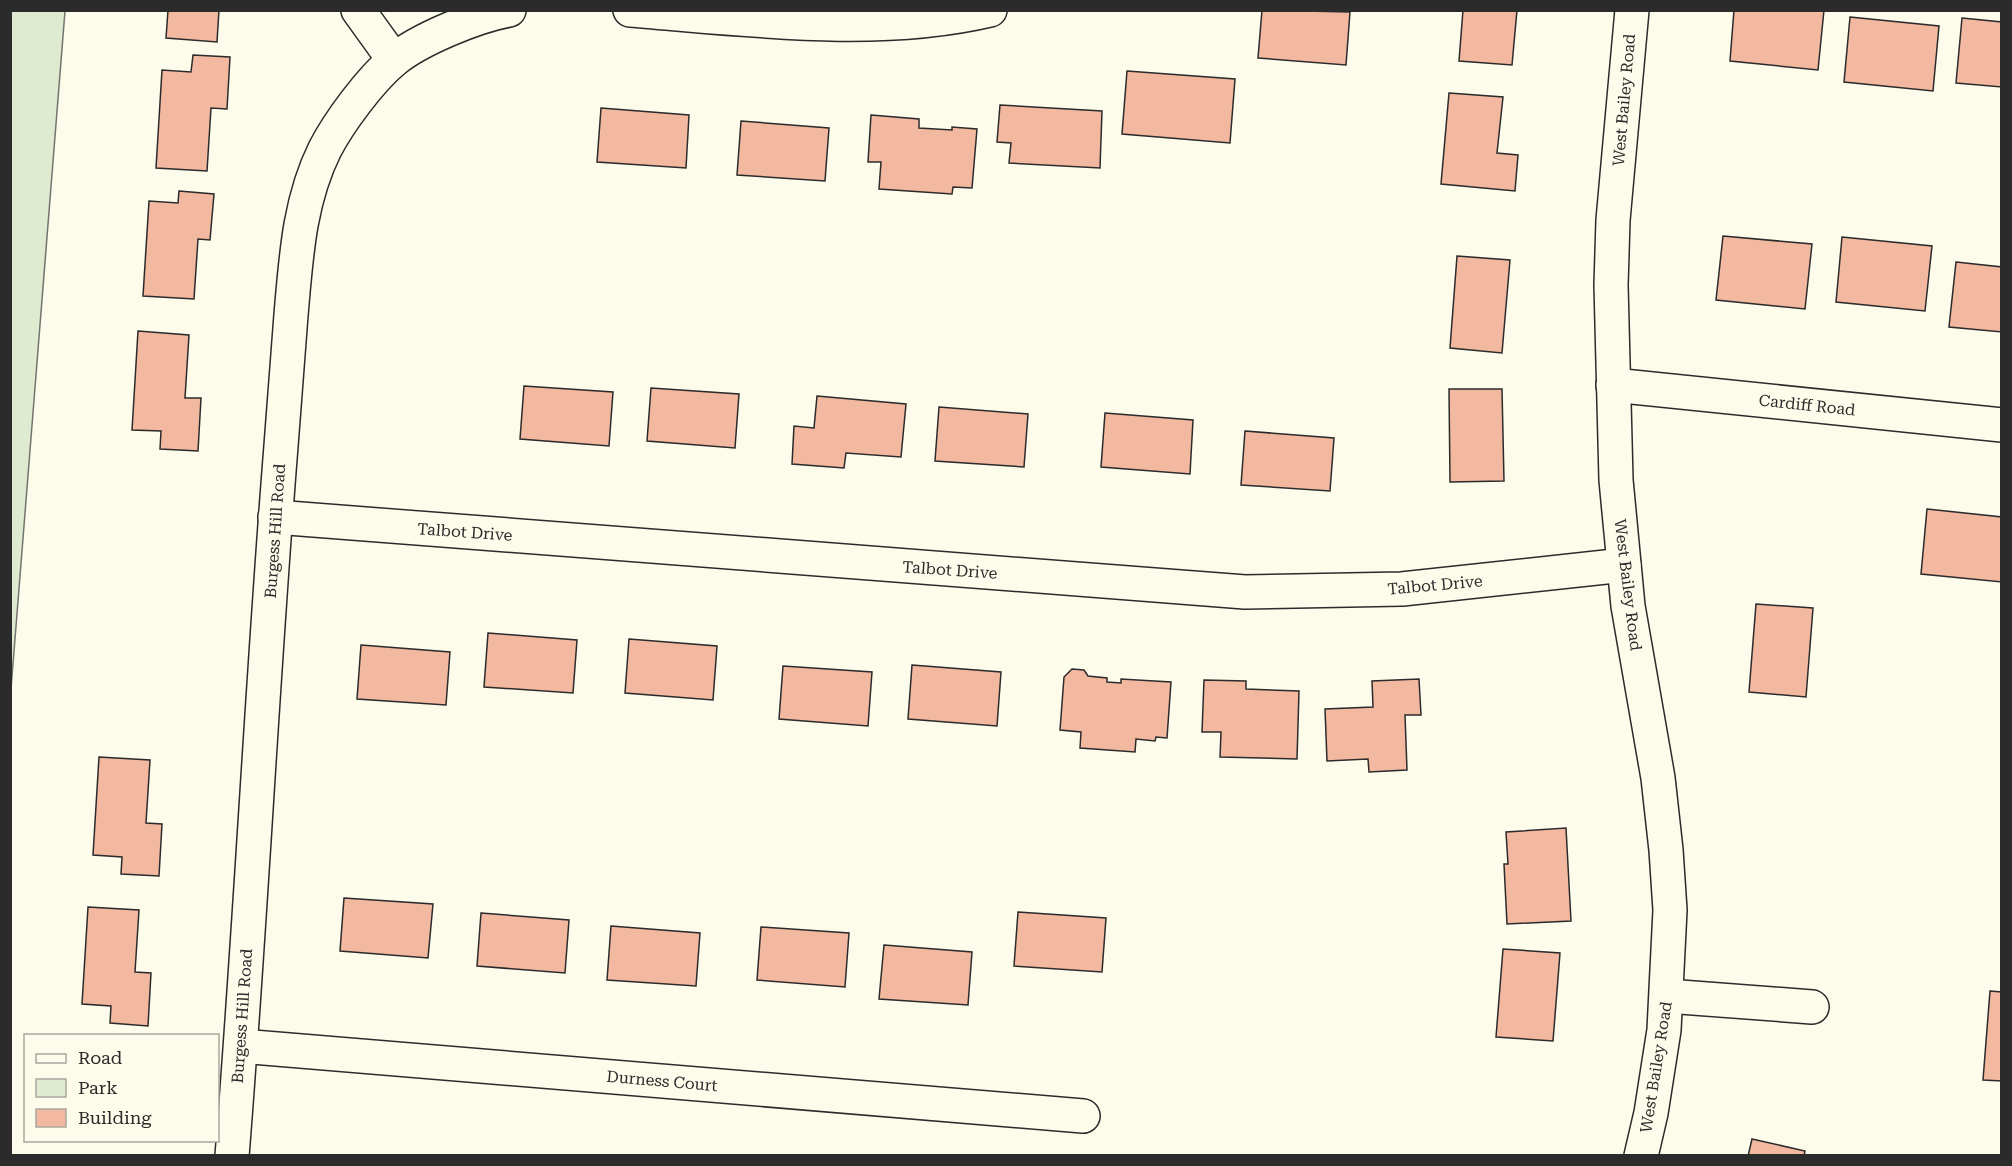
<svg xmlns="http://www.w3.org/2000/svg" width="2012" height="1166" viewBox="0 0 2012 1166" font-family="'Roboto Serif',serif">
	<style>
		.green { fill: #deebd1; stroke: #74746e; stroke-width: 1.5 }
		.building { fill: #f2b8a0; stroke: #2b2b2b; stroke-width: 1.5 }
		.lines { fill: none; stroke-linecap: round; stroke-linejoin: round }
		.minor-casing { stroke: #2b2b2b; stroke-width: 36 }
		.minor { stroke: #fdfbea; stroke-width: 33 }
		.labels { text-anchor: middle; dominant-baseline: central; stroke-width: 4.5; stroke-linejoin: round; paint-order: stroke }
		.street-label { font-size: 16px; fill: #2b2b2b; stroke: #fdfbea }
	</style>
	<rect width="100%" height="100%" fill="#fdfbea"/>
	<path class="green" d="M11,10l54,1 -54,678 -1,-678z"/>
	<g class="building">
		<path d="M168,10h51l-2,32 -51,-4z"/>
		<path d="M1262,10l88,2 -4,53 -88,-7z"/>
		<path d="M1463,10h54l-5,55 -53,-4z"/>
		<path d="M1734,10h90l-6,60 -88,-9z"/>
		<path d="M1850,17l89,9 -6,65 -89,-9z"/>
		<path d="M1962,18l40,4v65l-46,-4z"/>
		<path d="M193,55l37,2 -3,52 -16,-1 -4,63 -51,-3 6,-98 29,2z"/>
		<path d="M1127,71l108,8 -5,64 -108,-9z"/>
		<path d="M1449,93l54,4 -6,56 21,2 -3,36 -74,-7z"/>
		<path d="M1000,105l102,6 -2,57 -91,-5 2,-20 -14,-1z"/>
		<path d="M601,108l88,7 -3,53 -89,-6z"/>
		<path d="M871,115l48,4v9l33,2v-3l25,2 -5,59 -19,-1 -1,7 -73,-5 2,-27h-13z"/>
		<path d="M741,121l88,7 -4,53 -88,-6z"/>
		<path d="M179,191l35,3 -4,46 -12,-1 -4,60 -51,-3 6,-95 29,2z"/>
		<path d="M1723,236l89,8 -7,65 -89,-9z"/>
		<path d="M1842,237l90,9 -7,65 -89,-9z"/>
		<path d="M1457,256l53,4 -8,93 -52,-5z"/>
		<path d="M1956,262l46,5v65l-53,-5z"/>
		<path d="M138,331l51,4 -4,63h16l-3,53 -38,-2 1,-18 -29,-1z"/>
		<path d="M524,386l89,6 -4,54 -89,-7z"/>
		<path d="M651,388l88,6 -4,54 -88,-7z"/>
		<path d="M1449,389h53l2,92 -54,1z"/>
		<path d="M817,396l89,8 -5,53 -55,-4 -2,15 -52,-4 2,-38 20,2z"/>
		<path d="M939,407l89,7 -4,53 -89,-6z"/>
		<path d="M1105,413l88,7 -3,54 -89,-7z"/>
		<path d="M1245,431l89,7 -4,53 -89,-6z"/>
		<path d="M1927,509l75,8v65l-81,-8z"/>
		<path d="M1756,604l57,4 -7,89 -57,-5z"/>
		<path d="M488,633l89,7 -4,53 -89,-6z"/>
		<path d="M629,639l88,7 -4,54 -88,-7z"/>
		<path d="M361,645l89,7 -4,53 -89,-6z"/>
		<path d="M912,665l89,7 -4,54 -89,-7z"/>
		<path d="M783,666l89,6 -4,54 -89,-7z"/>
		<path d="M1072,669l12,1 4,6 19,2v4l14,1v-4l50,3 -4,56 -11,-1 -1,4 -19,-2 -1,13 -55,-4 1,-16 -21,-2 4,-53z"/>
		<path d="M1419,679l2,36h-16l2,55 -38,2 -1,-13 -41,2 -2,-52 48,-2 -1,-26z"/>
		<path d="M1204,680l42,1v8l53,2 -2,68 -77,-2 1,-25h-19z"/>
		<path d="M99,757l51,3 -4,63 16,1 -3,52 -38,-2 1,-17 -29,-2z"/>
		<path d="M1566,828l5,93 -64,3 -3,-60h4l-2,-32z"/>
		<path d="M344,898l89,6 -5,54 -88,-7z"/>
		<path d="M88,907l51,3 -4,62 16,1 -3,53 -38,-3 1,-17 -29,-2z"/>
		<path d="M1018,912l88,6 -4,54 -88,-6z"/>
		<path d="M481,913l88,7 -4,53 -88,-7z"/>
		<path d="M611,926l89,7 -4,53 -89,-6z"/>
		<path d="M761,927l88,6 -4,54 -88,-7z"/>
		<path d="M884,945l88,7 -4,53 -89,-6z"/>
		<path d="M1503,949l57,4 -7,88 -57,-4z"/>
		<path d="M1990,991l12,1v89l-19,-1z"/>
		<path d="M1752,1139l53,12 -1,5h-56z"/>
	</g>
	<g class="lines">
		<g class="minor-casing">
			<g id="minor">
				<path d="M358,10l36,50"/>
				<path d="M630,10c116,9 246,27 360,0"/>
				<path d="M1632,10l-19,210 -2,65 5,195 12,126 30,172 8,72 4,60 -6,120 -13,83 -10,43"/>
				<path d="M1613,385l389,40"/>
				<path d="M275,517l970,75 157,-3 222,-24"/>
				<path d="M1667,996l145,11"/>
				<path d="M241,1046l842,70"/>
				<path d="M232,1156c19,-237 30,-473 49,-710 3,-44 7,-87 10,-131 5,-57 8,-114 34,-166 14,-27 45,-69 69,-89 26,-21 82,-44 115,-50"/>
			</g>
		</g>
		<use href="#minor" class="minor"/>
	</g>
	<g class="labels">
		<g class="street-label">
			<text transform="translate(1624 100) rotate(-85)">West Bailey Road</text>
			<text transform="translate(1807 405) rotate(6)">Cardiff Road</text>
			<text transform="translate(275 531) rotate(-86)">Burgess Hill Road</text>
			<text transform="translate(465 532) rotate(4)">Talbot Drive</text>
			<text transform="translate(950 570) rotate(4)">Talbot Drive</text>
			<text transform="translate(1435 585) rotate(-5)">Talbot Drive</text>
			<text transform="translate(1628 585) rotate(83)">West Bailey Road</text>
			<text transform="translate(242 1016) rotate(-86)">Burgess Hill Road</text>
			<text transform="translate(1656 1067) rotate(-81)">West Bailey Road</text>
			<text transform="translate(662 1081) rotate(5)">Durness Court</text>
		</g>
	</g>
	<rect width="2012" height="1166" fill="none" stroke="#2b2b2b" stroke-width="24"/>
	<rect x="24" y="1034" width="195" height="108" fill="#fdfbea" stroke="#a9a89e" stroke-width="1.5"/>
	<rect x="36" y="1054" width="30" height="9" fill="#fdfbea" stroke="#a9a89e" stroke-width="1.5"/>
	<text x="78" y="1064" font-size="18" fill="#2b2b2b">Road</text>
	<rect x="36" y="1079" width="30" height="18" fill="#deebd1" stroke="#a9a89e" stroke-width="1.5"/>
	<text x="78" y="1094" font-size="18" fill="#2b2b2b">Park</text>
	<rect x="36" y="1109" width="30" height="18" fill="#f2b8a0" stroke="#a9a89e" stroke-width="1.5"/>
	<text x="78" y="1124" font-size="18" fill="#2b2b2b">Building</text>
</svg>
